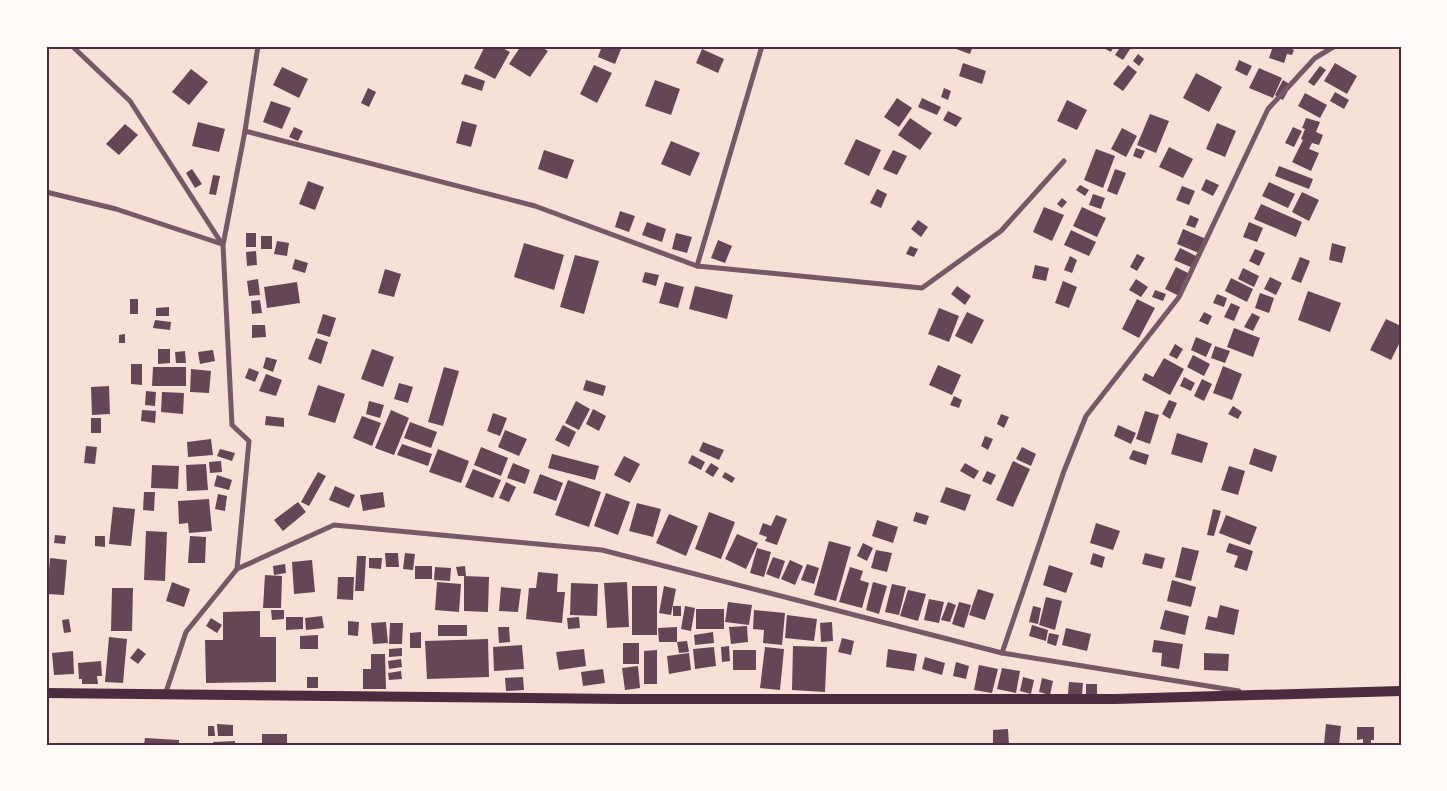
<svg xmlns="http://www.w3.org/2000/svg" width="1447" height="791" viewBox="0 0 1447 791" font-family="Cabin,sans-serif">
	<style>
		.building { fill: #644757 }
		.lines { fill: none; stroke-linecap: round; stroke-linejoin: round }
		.minor { stroke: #755966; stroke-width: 5 }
		.secondary { stroke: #4a2c40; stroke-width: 10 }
		.neatline { fill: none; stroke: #4a2c40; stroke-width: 2 }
	</style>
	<rect width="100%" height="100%" fill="#f7e1d7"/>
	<g class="building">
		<path d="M485,46h14l11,6 -15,27 -21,-11z"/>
		<path d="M521,46h19l8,5 -18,26 -21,-13z"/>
		<path d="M602,46l19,3 -6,15 -17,-7z"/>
		<path d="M948,46h25l-3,8z"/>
		<path d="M1100,46h14l-3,6z"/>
		<path d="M1121,46l9,3 -7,11 -8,-5z"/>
		<path d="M1273,46h12l9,4 -2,5 -5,-1 -3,9 -15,-5z"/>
		<path d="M702,49l22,10 -6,14 -22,-10z"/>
		<path d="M1138,54l6,5 -5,7 -6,-5z"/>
		<path d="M1239,60l13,6 -5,10 -12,-6z"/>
		<path d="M963,63l23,8 -4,13 -23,-8z"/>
		<path d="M1335,63l22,13 -10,18 -23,-13z"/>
		<path d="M594,65l18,8 -15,30 -17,-9z"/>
		<path d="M1128,65l9,7 -14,19 -10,-7z"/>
		<path d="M1320,66l6,4 -12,16 -6,-4z"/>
		<path d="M282,67l26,12 -9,19 -26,-13z"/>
		<path d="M1259,68l23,10 -9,20 -24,-10z"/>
		<path d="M191,69l17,13 -19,23 -17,-13z"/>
		<path d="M1196,73l26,14 -13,25 -26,-14z"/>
		<path d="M465,74l20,7 -3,10 -21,-7z"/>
		<path d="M655,80l25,9 -9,26 -26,-9z"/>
		<path d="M1283,80l8,5 -8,15 -8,-5z"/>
		<path d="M368,88l8,4 -7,15 -8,-4z"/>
		<path d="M944,88l7,3 -3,9 -7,-3z"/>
		<path d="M1335,92l14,8 -5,9 -14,-8z"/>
		<path d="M1305,93l22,12 -7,13 -22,-12z"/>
		<path d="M897,98l15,10 -13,19 -15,-10z"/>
		<path d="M922,98l19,9 -4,8 -19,-8z"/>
		<path d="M1067,100l20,10 -10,20 -20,-9z"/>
		<path d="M271,101l20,7 -9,21 -19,-7z"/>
		<path d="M948,111l14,7 -6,9 -13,-7z"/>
		<path d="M1150,114l19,7 -13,32 -19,-8z"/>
		<path d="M910,118l22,15 -12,17 -22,-15z"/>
		<path d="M1306,118l14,4 -4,10 7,3 -4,10 -7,-2 -3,6 10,4 -8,18 -19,-9 11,-22 -2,-1 4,-10 -3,-1z"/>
		<path d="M462,121l15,4 -6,22 -15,-4z"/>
		<path d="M198,122l27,7 -6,23 -27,-6z"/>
		<path d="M1217,123l19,8 -11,26 -19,-8z"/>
		<path d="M125,124l13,11 -19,20 -13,-11z"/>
		<path d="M294,127l9,4 -5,10 -9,-4z"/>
		<path d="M1293,127l9,4 -8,16 -9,-4z"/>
		<path d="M1122,128l15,8 -11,21 -15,-8z"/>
		<path d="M856,139l25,11 -12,26 -25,-12z"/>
		<path d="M671,141l29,12 -10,23 -29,-12z"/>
		<path d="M1169,147l24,12 -10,19 -24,-11z"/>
		<path d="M1136,148l9,3 -4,8 -8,-3z"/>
		<path d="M1096,149l19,7 -12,32 -19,-8z"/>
		<path d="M544,150l30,10 -7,19 -29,-10z"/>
		<path d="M893,150l14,6 -10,19 -14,-6z"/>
		<path d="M1279,166l34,13 -4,10 -34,-13z"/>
		<path d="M192,169l10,15 -7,4 -9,-15z"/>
		<path d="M1115,169l11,4 -9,22 -10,-4z"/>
		<path d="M213,175l7,1 -4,19 -7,-1z"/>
		<path d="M1206,179l13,6 -6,11 -12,-6z"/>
		<path d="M308,181l16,6 -9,23 -16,-6z"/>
		<path d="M1269,182l26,12 -7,14 -26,-12z"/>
		<path d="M1080,185l9,5 -4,6 -9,-6z"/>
		<path d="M1182,186l13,5 -6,14 -13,-5z"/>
		<path d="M877,189l10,5 -6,14 -11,-5z"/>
		<path d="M1302,192l17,8 -10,21 -17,-9z"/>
		<path d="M1093,194l12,4 -4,11 -12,-4z"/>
		<path d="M1062,198l5,4 -5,6 -5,-4z"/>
		<path d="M1261,204l41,18 -6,15 -42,-18z"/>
		<path d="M1044,207l20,8 -12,26 -19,-9z"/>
		<path d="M1082,207l24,11 -9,19 -24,-11z"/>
		<path d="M620,211l15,5 -6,16 -14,-5z"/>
		<path d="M1190,215l9,4 -4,9 -9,-3z"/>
		<path d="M918,220l10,7 -7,10 -10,-8z"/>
		<path d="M647,222l19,7 -4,13 -20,-7z"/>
		<path d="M1249,222l14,6 -6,14 -14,-5z"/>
		<path d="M1183,229l23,10 -7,14 -22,-9z"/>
		<path d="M1071,230l25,12 -7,14 -25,-11z"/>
		<rect x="246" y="233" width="10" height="14"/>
		<path d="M676,233l16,4 -5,16 -15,-4z"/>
		<rect x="261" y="236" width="11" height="13"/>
		<path d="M718,240l14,6 -7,17 -14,-5z"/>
		<path d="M277,241l12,2 -2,13 -13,-2z"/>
		<path d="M524,243l40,12 -10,35 -40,-13z"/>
		<path d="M1332,243l14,4 -4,16 -13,-3z"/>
		<path d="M910,246l8,3 -4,8 -8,-3z"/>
		<path d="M1180,248l18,9 -5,11 -19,-8z"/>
		<path d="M1255,249l10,4 -6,13 -10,-5z"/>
		<path d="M256,251l1,14 -10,1 -1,-14z"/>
		<path d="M1137,254l8,4 -8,13 -7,-4z"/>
		<path d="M575,255l24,6 -15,53 -24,-7z"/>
		<path d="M1070,256l7,4 -5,13 -8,-3z"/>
		<path d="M1300,257l10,4 -9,22 -10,-4z"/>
		<path d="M295,259l13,4 -3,10 -13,-4z"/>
		<path d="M1035,265l14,3 -3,13 -14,-3z"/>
		<path d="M1176,267l16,8 -11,22 -16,-8z"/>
		<path d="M1243,268l16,8 -5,11 -16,-8z"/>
		<path d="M385,269l16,5 -7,23 -16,-4z"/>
		<path d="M645,272l14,3 -3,11 -14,-4z"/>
		<path d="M1270,277l12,6 -6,12 -12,-6z"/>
		<path d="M1231,278l22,11 -6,13 -22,-11z"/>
		<path d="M258,279l2,16 -11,1 -2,-15z"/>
		<path d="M1136,279l12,8 -7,10 -12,-7z"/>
		<path d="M1063,281l14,6 -8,21 -14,-5z"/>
		<path d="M297,282l3,21 -33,5 -3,-21z"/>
		<path d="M665,282l19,5 -6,21 -19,-5z"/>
		<path d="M695,286l38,9 -6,24 -38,-10z"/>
		<path d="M957,286l14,10 -6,9 -14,-11z"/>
		<path d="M1155,290l11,4 -3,7 -11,-4z"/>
		<path d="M1308,291l33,12 -11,29 -32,-12z"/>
		<path d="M1260,293l14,5 -5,15 -14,-5z"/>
		<path d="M1217,294l10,4 -3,9 -11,-4z"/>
		<rect x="130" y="299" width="8" height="15"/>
		<path d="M1137,299l18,9 -16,30 -17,-9z"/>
		<path d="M260,300l2,13 -10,1 -1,-13z"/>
		<path d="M1231,303l9,4 -6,14 -10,-4z"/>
		<path d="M169,307v9h-13v-8z"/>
		<path d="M939,308l20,8 -10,26 -21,-8z"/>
		<path d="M967,312l17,8 -12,24 -17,-8z"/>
		<path d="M1204,312l8,4 -4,9 -9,-4z"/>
		<path d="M1252,313l8,4 -7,14 -9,-4z"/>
		<path d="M323,314l13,4 -6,19 -13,-4z"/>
		<path d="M1386,319l15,7v14l-10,20 -21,-10z"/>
		<path d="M155,320l16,2 -1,8 -17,-2z"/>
		<path d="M252,325h13l1,12 -14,1z"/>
		<path d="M1234,328l26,10 -7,19 -26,-10z"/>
		<path d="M125,334v9h-6v-8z"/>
		<path d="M1196,337l16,7 -6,13 -15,-7z"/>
		<path d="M316,338l12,4 -7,22 -13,-5z"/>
		<path d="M1175,344l8,5 -6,10 -8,-4z"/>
		<path d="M1215,346l15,5 -5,12 -14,-5z"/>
		<path d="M158,349h12v14l-12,1z"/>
		<path d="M372,349l22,8 -11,30 -22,-8z"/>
		<path d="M213,350l2,11 -15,3 -2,-12z"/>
		<path d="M185,351l1,12h-10l-1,-11z"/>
		<path d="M1193,355l17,9 -6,12 -17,-9z"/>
		<path d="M266,357l11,3 -4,12 -10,-4z"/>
		<path d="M1164,358l20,11 -14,26 -28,-15 3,-7 8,4z"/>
		<path d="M131,364h11v21l-11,-1z"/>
		<path d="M938,365l23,10 -9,20 -23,-10z"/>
		<path d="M1223,366l19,8 -10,26 -19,-7z"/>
		<path d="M153,367h33v19h-34z"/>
		<path d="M444,367l15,4 -16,55 -15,-4z"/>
		<path d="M249,368l10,4 -4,10 -10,-4z"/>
		<path d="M191,369l20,2 -2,22 -19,-1z"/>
		<path d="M266,374l16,6 -6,16 -17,-5z"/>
		<path d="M1184,377l11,6 -4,8 -11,-5z"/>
		<path d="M1202,379l10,5 -8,17 -10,-5z"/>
		<path d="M586,380l20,6 -3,10 -20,-6z"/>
		<path d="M399,383l14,4 -5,16 -14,-4z"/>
		<path d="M318,385l27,9 -10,29 -27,-8z"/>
		<path d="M109,386l1,28 -18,1 -1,-28z"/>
		<path d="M146,391l10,1 -1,14 -10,-1z"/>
		<path d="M162,392l22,1 -1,21 -22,-2z"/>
		<path d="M954,396l8,4 -3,8 -9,-3z"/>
		<path d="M1169,400l8,3 -7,16 -8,-5z"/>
		<path d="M369,401l15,4 -4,13 -14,-4z"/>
		<path d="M576,401l14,8 -11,21 -14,-7z"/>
		<path d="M1233,406l9,6 -4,7 -10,-5z"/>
		<path d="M593,409l13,7 -7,15 -13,-7z"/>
		<path d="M142,410l14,1 -1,12 -14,-2z"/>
		<path d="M391,410l18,8 -15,37 -19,-7z"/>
		<path d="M1145,411l14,4 -9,29 -14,-5z"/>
		<path d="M493,413l14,5 -7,18 -13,-5z"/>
		<path d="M1001,414l8,3 -5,11 -7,-4z"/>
		<path d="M266,416l18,2v9l-19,-2z"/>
		<path d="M362,416l19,7 -9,23 -19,-8z"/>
		<rect x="91" y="418" width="10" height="15"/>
		<path d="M410,422l27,10 -6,16 -27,-10z"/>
		<path d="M563,425l13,7 -7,15 -14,-7z"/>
		<path d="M1118,425l18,8 -5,11 -17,-8z"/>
		<path d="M505,430l22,9 -8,17 -21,-9z"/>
		<path d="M1177,433l31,10 -6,20 -31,-9z"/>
		<path d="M985,436l8,3 -5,11 -7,-4z"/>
		<path d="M211,439l2,16 -25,2 -1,-15z"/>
		<path d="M703,442l21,8 -5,10 -20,-9z"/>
		<path d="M402,444l30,10 -4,12 -31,-11z"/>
		<path d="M86,446l11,1 -2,17 -11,-1z"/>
		<path d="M481,447l27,11 -7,18 -27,-11z"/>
		<path d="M1022,447l14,7 -5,12 -15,-7z"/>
		<path d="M1254,448l23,8 -5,16 -23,-8z"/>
		<path d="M220,449l15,4 -3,8 -15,-5z"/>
		<path d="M438,449l31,12 -8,22 -32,-11z"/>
		<path d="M1133,450l16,5 -3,10 -17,-6z"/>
		<path d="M552,454l47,12 -4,14 -47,-12z"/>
		<path d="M692,455l13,7 -4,8 -13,-7z"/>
		<path d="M624,456l16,8 -10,19 -16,-8z"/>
		<path d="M221,461l1,11 -12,1 -1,-11z"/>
		<path d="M1013,461l17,8 -17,38 -17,-7z"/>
		<path d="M513,463l17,7 -5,14 -18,-6z"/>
		<path d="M711,463l8,5 -6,9 -8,-5z"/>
		<path d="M965,463l14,8 -5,8 -14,-8z"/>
		<path d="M206,464l2,26 -21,1 -1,-26z"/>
		<path d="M152,465l27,1 -1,23 -27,-1z"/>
		<path d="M1229,466l16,5 -7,24 -17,-5z"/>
		<path d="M473,469l28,11 -8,18 -28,-11z"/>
		<path d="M987,471l9,4 -5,10 -9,-4z"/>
		<path d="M318,472l8,4 -17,30 -8,-4z"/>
		<path d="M725,472l10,6 -3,5 -10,-6z"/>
		<path d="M540,474l23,9 -7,18 -23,-8z"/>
		<path d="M217,475l15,5 -3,10 -15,-4z"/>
		<path d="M568,480l33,12 -12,35 -34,-12z"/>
		<path d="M506,482l10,5 -7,15 -10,-4z"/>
		<path d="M335,486l20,9 -6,13 -20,-8z"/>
		<path d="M946,487l25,8 -6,16 -25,-9z"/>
		<path d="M144,492h11l-1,19 -11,-1z"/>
		<path d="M383,492l2,15 -22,4 -3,-16z"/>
		<path d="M606,493l24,9 -12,33 -24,-9z"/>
		<path d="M218,494l9,2 -2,15 -10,-2z"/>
		<path d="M209,499l3,32 -23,2 -1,-10 -9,1 -1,-23z"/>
		<path d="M298,502l8,10 -23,19 -9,-11z"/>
		<path d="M637,503l24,6 -8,28 -24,-6z"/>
		<path d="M113,507l22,2 -4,37 -22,-2z"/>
		<path d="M1213,509l8,2 -7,25 -7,-1z"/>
		<path d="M709,512l26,10 -14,37 -26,-10z"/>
		<path d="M916,512l13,4 -3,9 -13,-4z"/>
		<path d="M669,514l29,12 -12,30 -30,-13z"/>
		<path d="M776,515l11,4 -10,26 -12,-4 2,-4 -8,-3 4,-11 8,3z"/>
		<path d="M1226,515l31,12 -7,18 -31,-12z"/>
		<path d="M877,520l21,7 -5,16 -21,-7z"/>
		<path d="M1096,523l24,8 -7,19 -23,-7z"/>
		<path d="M146,531l21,1 -2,49 -21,-1z"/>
		<path d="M737,534l21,9 -12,26 -21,-10z"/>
		<path d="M55,535l11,1 -1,8 -11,-1z"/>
		<path d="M95,536h10v11l-10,-1z"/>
		<path d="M190,536l16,1 -1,26h-17z"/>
		<path d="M829,541l22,6 -15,54 -22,-6z"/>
		<path d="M863,543l10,5 -6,13 -10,-5z"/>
		<path d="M1229,543l24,8 -6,20 -13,-4 4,-11 -12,-4z"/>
		<path d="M1182,547l17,4 -8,30 -16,-4z"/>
		<path d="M757,548l14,4 -7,25 -14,-4z"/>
		<path d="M876,550l16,3 -5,19 -16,-4z"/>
		<path d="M385,553h13l1,14h-13z"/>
		<path d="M405,553l10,1 -2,16 -10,-1z"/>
		<path d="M1093,553l12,4 -3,11 -12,-4z"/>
		<path d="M1145,553l20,5 -3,11 -20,-5z"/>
		<path d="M357,556h9l-2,35h-9z"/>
		<path d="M773,557l12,4 -6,18 -13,-5z"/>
		<path d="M50,558l17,2 -3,35 -17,-1z"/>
		<path d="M369,558h13l-1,11 -12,-1z"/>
		<path d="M312,560l3,32 -21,2 -2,-32z"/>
		<path d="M790,560l13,6 -8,19 -14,-6z"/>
		<path d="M285,564l1,9 -12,2 -1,-9z"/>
		<path d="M807,564l12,4 -5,16 -13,-4z"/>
		<path d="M1049,565l24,8 -7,20 -23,-8z"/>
		<rect x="415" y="566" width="17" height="13"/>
		<path d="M465,566l1,10h-8l-2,-9z"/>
		<path d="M435,567l16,1 -1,13 -16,-1z"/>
		<path d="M850,567l13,4 -3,9 9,3 -7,25 -23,-6z"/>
		<path d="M538,572l20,2 -1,18h8l-3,31 -36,-4 3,-31h7z"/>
		<path d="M265,575l17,1 -1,32h-18z"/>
		<path d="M464,576l25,1 -1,35 -24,-1z"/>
		<path d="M338,577h16l-1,23 -16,-1z"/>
		<path d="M1172,580l24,7 -5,20 -24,-6z"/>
		<path d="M172,582l18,7 -6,18 -18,-6z"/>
		<path d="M437,582l24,2 -2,28 -24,-2z"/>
		<path d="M627,582l2,45 -22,1 -3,-45z"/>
		<path d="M873,582l14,4 -8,28 -13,-4z"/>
		<path d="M571,583l27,1 -1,32 -27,-1z"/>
		<path d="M892,584l14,3 -7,28 -14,-3z"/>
		<rect x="632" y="586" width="25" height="49"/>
		<path d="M664,586l12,3 -5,26 -12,-2z"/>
		<path d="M501,587l20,2 -3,23 -19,-1z"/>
		<path d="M112,588h21l-1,43h-21z"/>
		<path d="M978,589l16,5 -9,26 -16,-5z"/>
		<path d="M908,590l18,4 -8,27 -18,-5z"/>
		<path d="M1046,597l16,4 -7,29 -16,-5z"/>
		<path d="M929,599l15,3 -5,21 -15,-3z"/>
		<path d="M728,602l24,3 -3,20 -24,-3z"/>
		<path d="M948,602l8,3 -6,17 -9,-2z"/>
		<path d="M959,602l12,3 -7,23 -12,-4z"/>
		<path d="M1220,605l19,5 -5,25 -29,-6 3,-13 9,2z"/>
		<rect x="673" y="606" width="8" height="10"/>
		<path d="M685,606l10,2 -4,23 -10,-2z"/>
		<path d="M1033,606l8,2 -3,16 -9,-2z"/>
		<rect x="696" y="609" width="28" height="20"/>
		<path d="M271,610h13v9l-12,1z"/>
		<path d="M754,610l31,3 -3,32 -19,-2 1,-13 -11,-1z"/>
		<path d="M1165,610l24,6 -4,19 -25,-6z"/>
		<path d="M260,611v26h16v45l-70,1 -1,-43h18v-28z"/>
		<path d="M787,615l30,4 -3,22 -29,-3z"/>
		<path d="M322,616l2,12 -18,2 -1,-12z"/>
		<path d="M286,617h17v12l-17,1z"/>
		<path d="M579,617l1,11 -12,1 -1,-11z"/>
		<path d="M211,618l11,7 -5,8 -11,-7z"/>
		<path d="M69,619l2,13 -7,1 -2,-13z"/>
		<path d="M348,621l11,1 -1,14 -10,-1z"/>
		<path d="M386,622l2,21 -15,1 -2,-21z"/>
		<path d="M832,622l1,19 -12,1 -1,-19z"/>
		<path d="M390,623h13l-1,21h-13z"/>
		<rect x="438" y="625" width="29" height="11"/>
		<path d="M1032,625l16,5 -2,11 -17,-5z"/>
		<path d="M747,626l1,16 -17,2 -2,-17z"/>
		<path d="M498,627h11l1,15 -11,1z"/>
		<path d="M677,627v15h-18l-1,-14z"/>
		<path d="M1066,628l25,6 -4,17 -25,-6z"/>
		<path d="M421,632v16h-11v-15z"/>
		<path d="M713,632l1,11 -19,2 -1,-10z"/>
		<path d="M1049,633l10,2 -3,11 -9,-3z"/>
		<path d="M318,635v14h-18v-13z"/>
		<path d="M109,637l18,2 -4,44 -18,-1z"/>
		<path d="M842,638l12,3 -3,14 -13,-3z"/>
		<path d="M488,639l1,38 -62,2 -2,-38z"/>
		<path d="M1154,640l29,4 -4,25 -18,-3 1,-13 -10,-1z"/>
		<path d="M687,641l2,11 -10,1 -2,-11z"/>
		<rect x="623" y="643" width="16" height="21"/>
		<path d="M522,645l2,24 -30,2 -1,-24z"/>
		<path d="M729,646l1,15 -8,1 -1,-15z"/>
		<path d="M793,646l34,1 -2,45 -33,-2z"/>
		<path d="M714,647l2,19 -21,3 -2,-20z"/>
		<path d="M765,647l19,2 -4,41 -20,-2z"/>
		<path d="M138,648l8,6 -8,10 -8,-6z"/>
		<path d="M402,648v8l-13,1v-8z"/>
		<path d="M584,649l2,17 -27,4 -3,-18z"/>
		<path d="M888,649l29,5 -3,17 -28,-4z"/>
		<path d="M657,650v34h-13v-33z"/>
		<rect x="733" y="650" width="23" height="20"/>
		<path d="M73,651l1,23 -20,1 -2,-22z"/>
		<path d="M689,653l2,17 -22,4 -2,-18z"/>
		<path d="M1204,653l25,1 -1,17 -24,-1z"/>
		<path d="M371,654h14l1,35h-23v-20h8z"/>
		<path d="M925,657l20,6 -3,12 -20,-6z"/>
		<path d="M401,659l1,8 -13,2 -1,-8z"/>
		<path d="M101,661l1,15h-5l1,8h-16v-5h-3l-1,-16z"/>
		<path d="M956,662l13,4 -3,13 -13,-3z"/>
		<path d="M979,665l19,4 -6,24 -18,-3z"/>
		<path d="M638,666l2,22 -15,2 -3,-22z"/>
		<path d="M1002,668l18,3 -4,22 -19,-4z"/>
		<path d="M603,669l2,14 -22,3 -2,-14z"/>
		<path d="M401,671l1,8 -13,1 -1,-7z"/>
		<rect x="307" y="677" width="11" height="11"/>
		<path d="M523,677l1,13 -18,1 -1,-13z"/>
		<path d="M1023,677l11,3 -3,14 -11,-3z"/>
		<path d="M1042,678l11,3 -3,14 -11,-3z"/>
		<path d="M1069,682l14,1 -1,12 -14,-1z"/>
		<rect x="1086" y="684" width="11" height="12"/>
		<path d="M217,724l16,1v11h-15z"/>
		<path d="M1326,724l15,2 -2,19 -15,-1z"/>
		<path d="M208,726h6l1,10h-7z"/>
		<path d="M1357,727h17v13h-3v5h-8v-6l-6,1z"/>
		<path d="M1008,729l1,16h-16v-15z"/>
		<rect x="262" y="734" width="25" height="11"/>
		<path d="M145,738l34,2v5h-35z"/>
		<path d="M235,741v4h-21l-1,-3z"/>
	</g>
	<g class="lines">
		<g class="minor">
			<path d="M72,46l58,55 92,143"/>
			<path d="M245,131l290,75 162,60 225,22 79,-57 63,-70"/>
			<path d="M46,192l70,17 106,35"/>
			<path d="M697,266l65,-220"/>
			<path d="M237,569l12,-128 -17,-16 -9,-180 22,-114 13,-85"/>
			<path d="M1002,653l62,-182 22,-55 93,-119 89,-188 47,-51 20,-12"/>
			<path d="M166,692l20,-60 51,-63 97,-44 268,25 400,103 237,38"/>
		</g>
		<path class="secondary" d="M46,693l574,6h495l286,-8"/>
	</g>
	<rect width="1447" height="791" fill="none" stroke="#fffaf5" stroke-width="95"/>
	<rect x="48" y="48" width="1352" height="696" class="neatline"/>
</svg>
